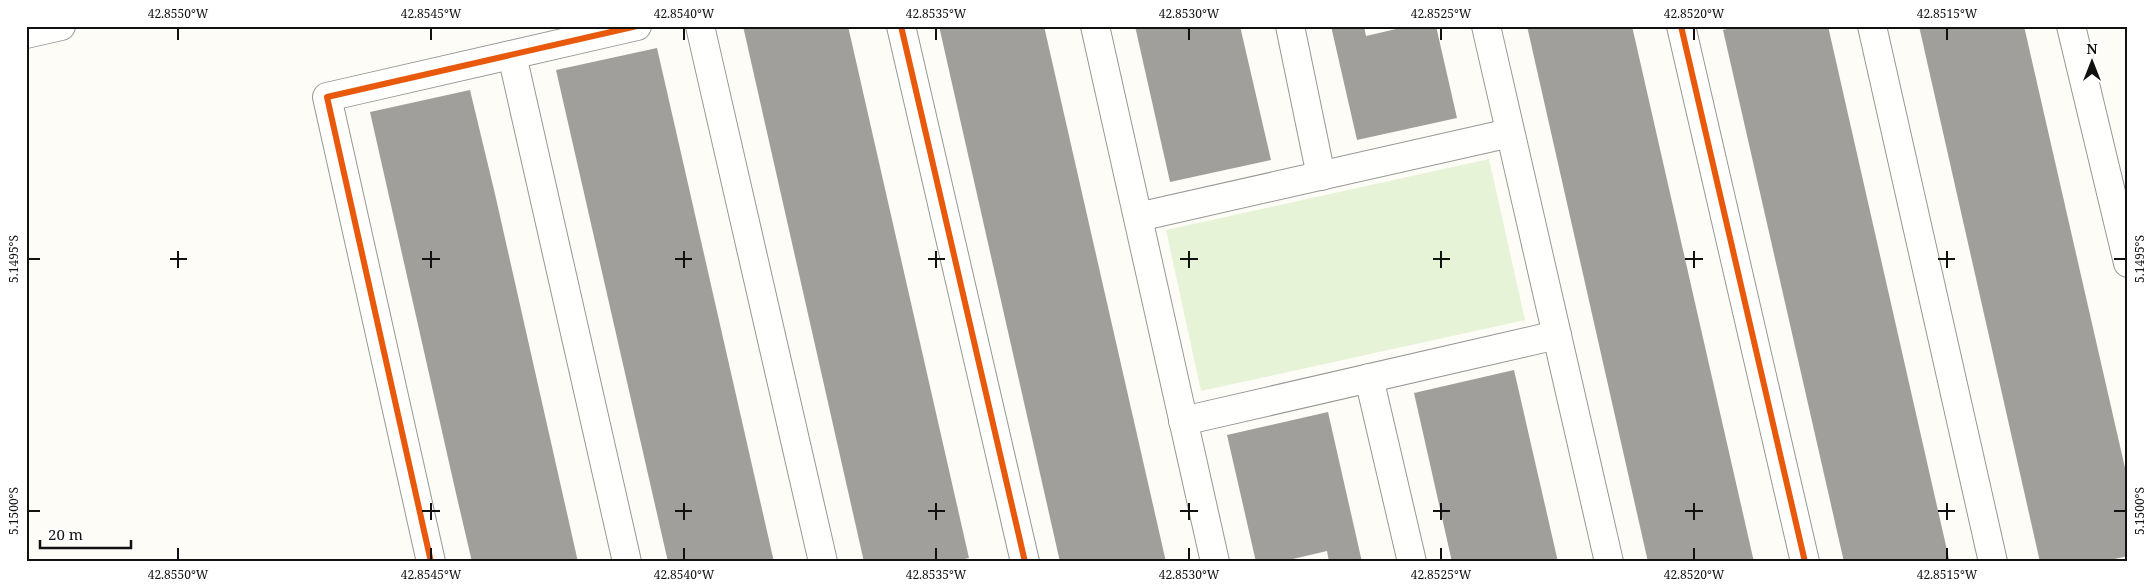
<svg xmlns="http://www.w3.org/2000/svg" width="2154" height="588" viewBox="0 0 2154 588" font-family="'Noto Serif',serif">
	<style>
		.green { fill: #e7f3d7 }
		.building { fill: #a19f9c }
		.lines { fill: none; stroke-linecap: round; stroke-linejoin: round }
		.minor-casing { stroke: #979795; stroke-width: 30 }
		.minor { stroke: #fffffe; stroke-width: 28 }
		.cycleway-casing { stroke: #fff; stroke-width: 9 }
		.cycleway { stroke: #e8590c; stroke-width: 6 }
		.ticks { fill: none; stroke: #111; stroke-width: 2 }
		.neatline { fill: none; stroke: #111; stroke-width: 2 }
		.ticks-label { font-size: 12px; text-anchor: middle; fill: #111 }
	</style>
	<rect width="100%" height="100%" fill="#fdfcf7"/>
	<path class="green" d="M1489,159l36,161 -324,71 -35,-161z"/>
	<g class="building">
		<path d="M743,26h105l121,532 -18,4h-87z"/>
		<path d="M939,26h105l122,536h-106z"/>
		<path d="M1135,26h105l31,134 -101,22z"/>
		<path d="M1331,26h33l2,10 43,-10h27l21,92 -100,22z"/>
		<path d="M1527,26h105l122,536h-106z"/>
		<path d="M1738,26h90l121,533 -14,3h-91l-121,-532z"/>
		<path d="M1919,26h105l104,455v75l-27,6h-61z"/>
		<path d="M657,48l24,105 93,409h-106l-112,-492z"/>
		<path d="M470,90l25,104 83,368h-106l-17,-73 -85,-377z"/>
		<path d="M1514,370l44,192h-106l-38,-169z"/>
		<path d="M1328,412l34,150h-33l-2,-11 -47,11h-24l-29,-127z"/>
	</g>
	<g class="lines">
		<g class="minor-casing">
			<g id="minor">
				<path d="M700,26l123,536"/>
				<path d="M901,26l124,536"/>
				<path d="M1095,26l120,536"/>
				<path d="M1290,26l31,150"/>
				<path d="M1486,26l123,536"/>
				<path d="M1681,26l124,536"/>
				<path d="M1872,26l121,536"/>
				<path d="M2071,26l57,237"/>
				<path d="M26,34l35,-8"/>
				<path d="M512,55l115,507"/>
				<path d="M1138,217l372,-84"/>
				<path d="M1369,378l43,184"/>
				<path d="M1183,421l374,-86"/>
				<path d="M431,562l-104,-465 310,-71"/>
			</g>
		</g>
		<use href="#minor" class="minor"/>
		<g class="cycleway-casing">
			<g id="cycleway">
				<path d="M901,26l124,536"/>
				<path d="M1681,26l124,536"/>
				<path d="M431,562l-104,-465 310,-71"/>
			</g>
		</g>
		<use href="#cycleway" class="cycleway"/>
	</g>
	<path class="ticks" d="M178,28v12M431,28v12M684,28v12M936,28v12M1189,28v12M1441,28v12M1694,28v12M1947,28v12M178,251v17M431,251v17M684,251v17M936,251v17M1189,251v17M1441,251v17M1694,251v17M1947,251v17M28,259h12M170,259h17M422,259h18M675,259h17M928,259h17M1180,259h18M1433,259h17M1685,259h18M1938,259h17M2114,259h12M431,503v17M684,503v17M936,503v17M1189,503v17M1441,503v17M1694,503v17M1947,503v17M28,511h12M422,511h18M675,511h17M928,511h17M1180,511h18M1433,511h17M1685,511h18M1938,511h17M2114,511h12M178,548v12M431,548v12M684,548v12M936,548v12M1189,548v12M1441,548v12M1694,548v12M1947,548v12"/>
	<rect width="2154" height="588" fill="none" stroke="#ffffff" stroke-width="55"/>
	<g transform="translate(2092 62)" stroke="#ffffff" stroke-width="4" paint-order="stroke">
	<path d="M0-4L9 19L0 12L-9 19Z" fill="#111111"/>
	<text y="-8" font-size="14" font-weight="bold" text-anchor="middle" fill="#111111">N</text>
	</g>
	<path d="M40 540v8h91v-8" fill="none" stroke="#111111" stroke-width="2.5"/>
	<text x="48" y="540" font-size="15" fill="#111111" stroke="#ffffff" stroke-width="4" paint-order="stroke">20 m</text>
	<rect x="28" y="28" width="2098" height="532" class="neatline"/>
	<g class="ticks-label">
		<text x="178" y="18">42.8550°W</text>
		<text x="431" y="18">42.8545°W</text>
		<text x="684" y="18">42.8540°W</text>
		<text x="936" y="18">42.8535°W</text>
		<text x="1189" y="18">42.8530°W</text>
		<text x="1441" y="18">42.8525°W</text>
		<text x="1694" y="18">42.8520°W</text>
		<text x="1947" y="18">42.8515°W</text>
		<text transform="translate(14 259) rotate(-90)" y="4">5.1495°S</text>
		<text transform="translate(2140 259) rotate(-90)" y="4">5.1495°S</text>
		<text transform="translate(14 511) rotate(-90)" y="4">5.1500°S</text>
		<text transform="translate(2140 511) rotate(-90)" y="4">5.1500°S</text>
		<text x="178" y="579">42.8550°W</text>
		<text x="431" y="579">42.8545°W</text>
		<text x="684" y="579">42.8540°W</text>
		<text x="936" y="579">42.8535°W</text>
		<text x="1189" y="579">42.8530°W</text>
		<text x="1441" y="579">42.8525°W</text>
		<text x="1694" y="579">42.8520°W</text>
		<text x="1947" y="579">42.8515°W</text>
	</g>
</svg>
